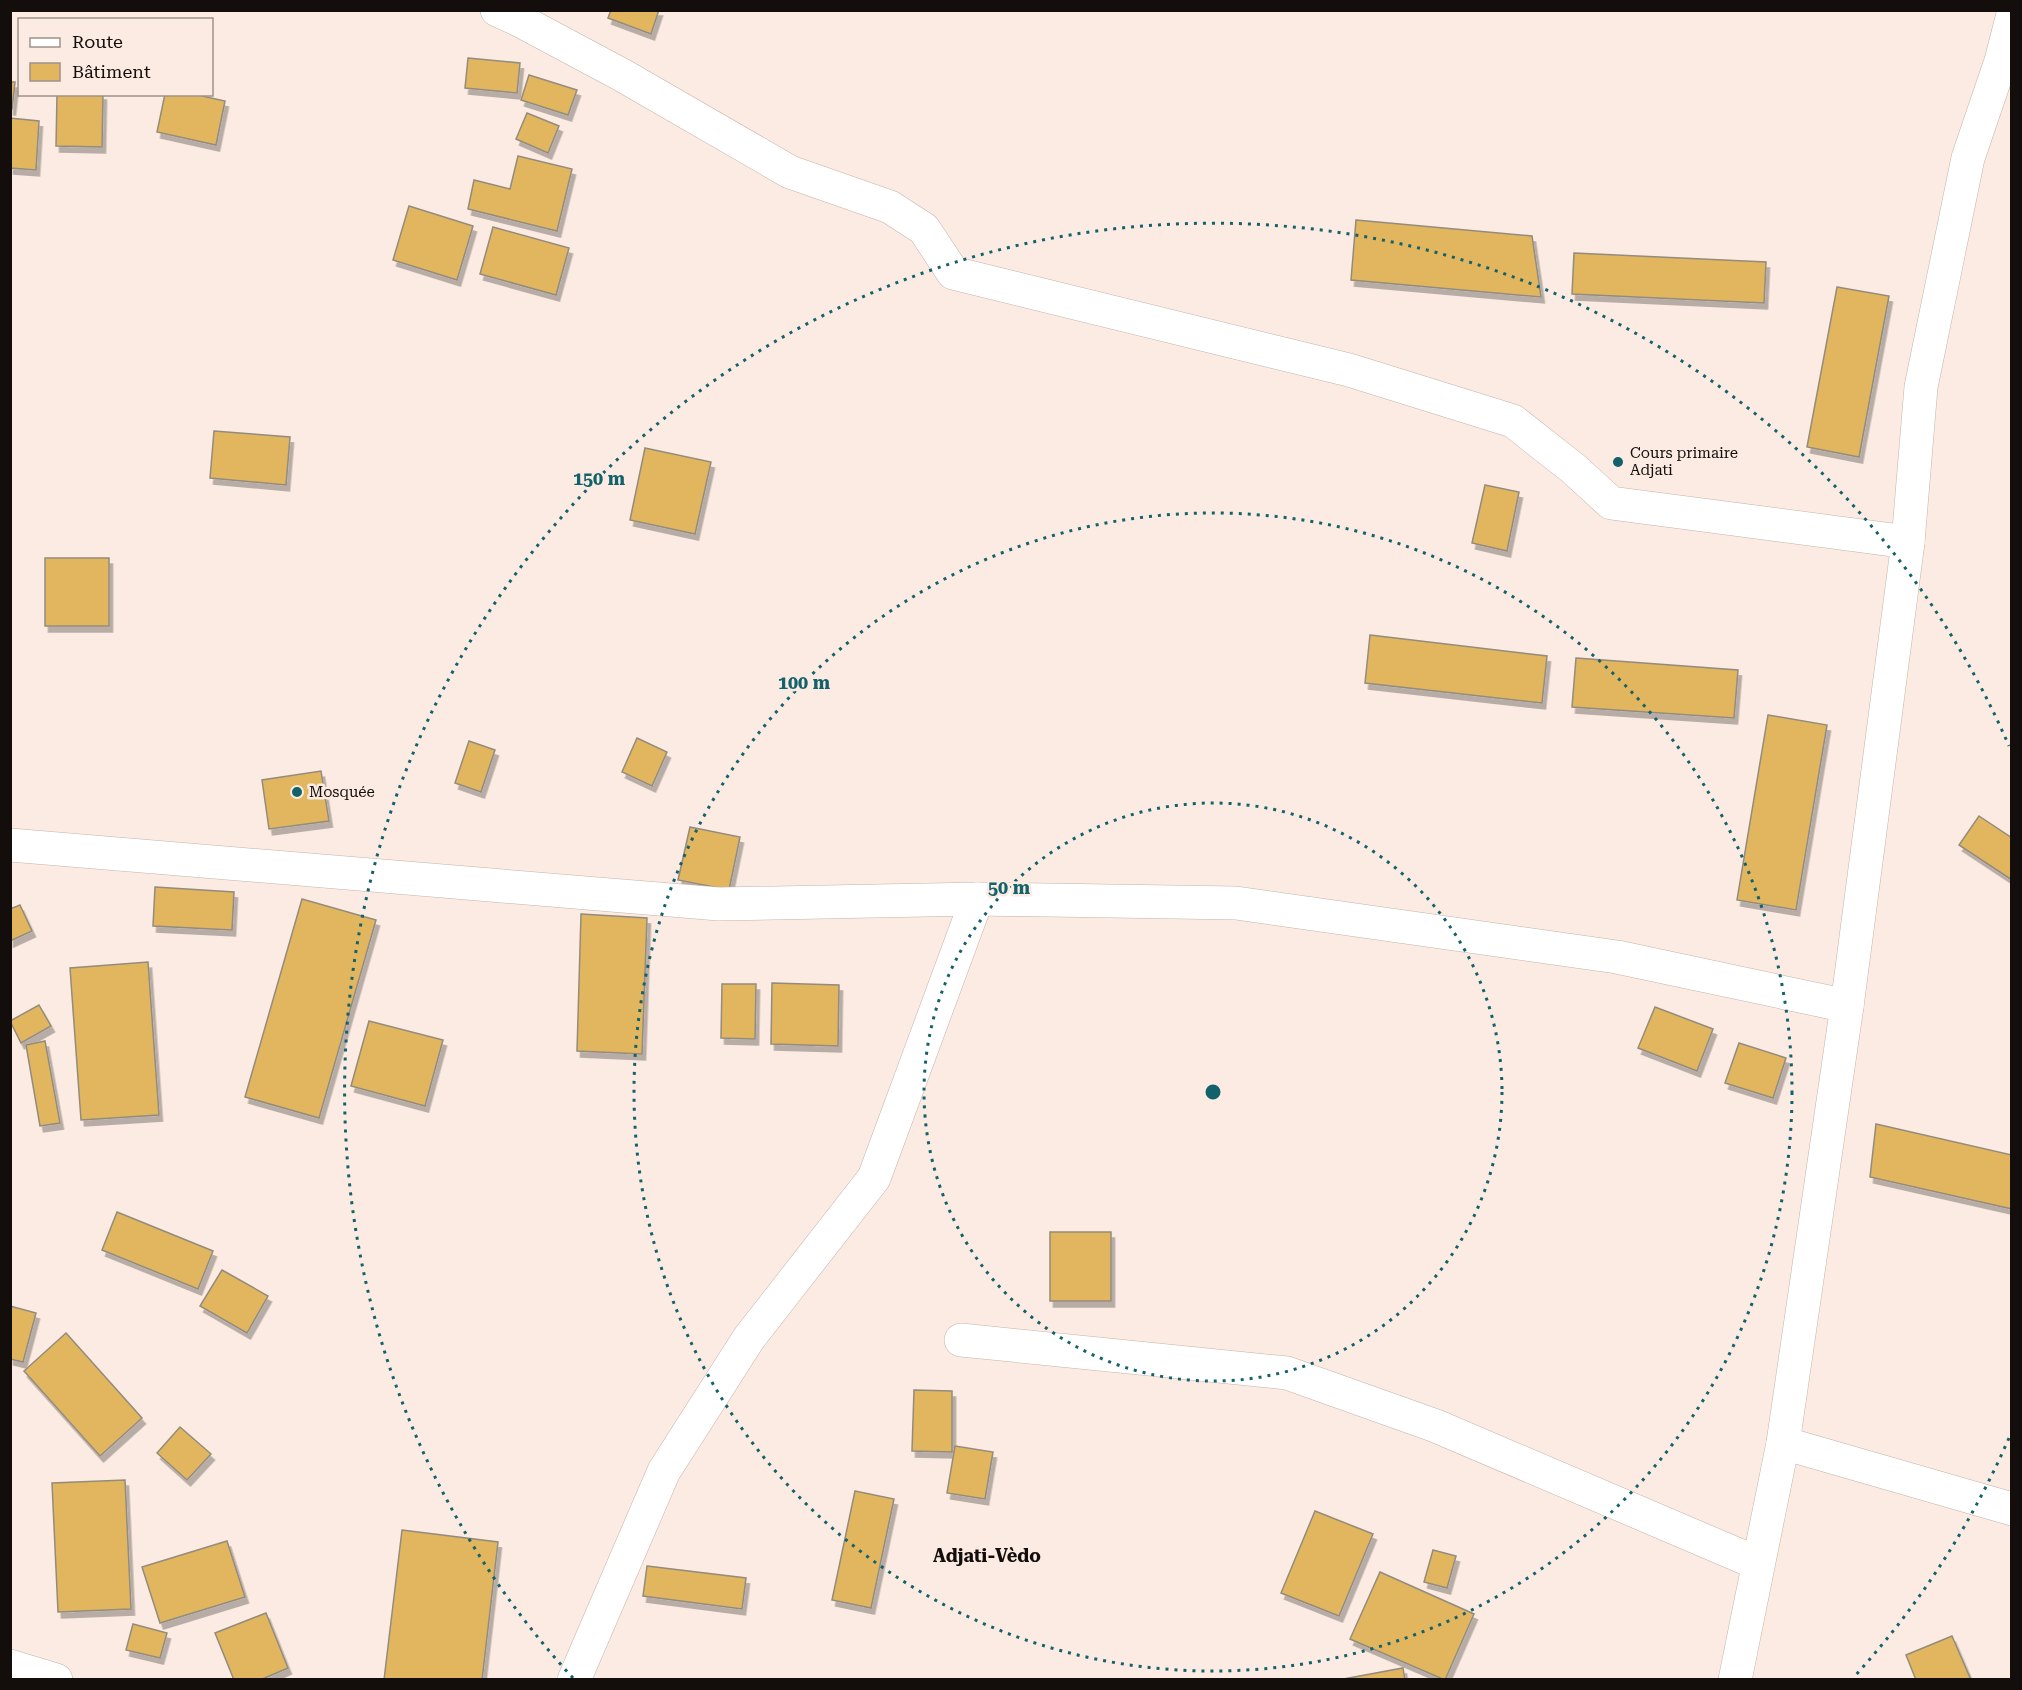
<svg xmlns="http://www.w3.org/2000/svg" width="2022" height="1690" viewBox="0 0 2022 1690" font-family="'Roboto Serif',serif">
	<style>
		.building { fill: #e2b65e; stroke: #938c7e; stroke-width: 1.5; filter: url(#shadow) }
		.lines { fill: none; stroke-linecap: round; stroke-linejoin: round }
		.minor-casing { stroke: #c3b4ab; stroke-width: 34 }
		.minor { stroke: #fff; stroke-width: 33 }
		.ring { fill: none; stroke: #13616a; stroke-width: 3; stroke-dasharray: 3 6 }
		.poi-dot { fill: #13616a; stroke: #fbebe2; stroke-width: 2 }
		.labels { text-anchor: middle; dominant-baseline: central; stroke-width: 5; stroke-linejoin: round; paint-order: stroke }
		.poi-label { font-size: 15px; fill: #130e0b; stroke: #fbebe2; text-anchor: start }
		.quarter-label { font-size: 18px; font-weight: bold; fill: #130e0b; stroke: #fbebe2 }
		.centre { fill: #13616a; stroke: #fbebe2; stroke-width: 3 }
		.ring-label { font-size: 18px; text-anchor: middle; font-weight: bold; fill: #13616a; stroke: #fbebe2; stroke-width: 5; stroke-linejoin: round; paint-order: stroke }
	</style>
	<defs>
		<filter id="shadow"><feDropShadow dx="3.5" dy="6" stdDeviation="0" flood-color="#0004"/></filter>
	</defs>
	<rect width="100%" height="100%" fill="#fbebe2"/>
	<g class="building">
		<path d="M611,10h48l-8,24 -43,-16z"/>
		<path d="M468,58l52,5 -3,30 -52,-5z"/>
		<path d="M529,75l48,15 -9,25 -47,-15z"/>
		<path d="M10,82h5l-3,27h-2z"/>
		<path d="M57,94h46l-1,53 -46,-1z"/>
		<path d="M165,94h28l32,7 -9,44 -59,-13z"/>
		<path d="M527,113l32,13 -11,27 -32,-14z"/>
		<path d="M10,118l29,3 -3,49 -26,-2z"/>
		<path d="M518,156l54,13 -15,62 -89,-22 6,-29 36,9z"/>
		<path d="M409,206l64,20 -16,54 -64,-20z"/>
		<path d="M1356,220l176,16 9,61 -190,-17z"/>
		<path d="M493,227l76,21 -13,47 -76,-21z"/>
		<path d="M1574,253l192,9 -2,41 -192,-9z"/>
		<path d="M1837,287l52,9 -30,161 -52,-10z"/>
		<path d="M214,431l76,6 -4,48 -76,-7z"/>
		<path d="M645,448l66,14 -16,72 -65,-14z"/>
		<path d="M1485,485l34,7 -12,59 -35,-8z"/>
		<rect x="45" y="558" width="64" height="68"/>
		<path d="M1370,635l177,21 -5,47 -177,-20z"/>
		<path d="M1576,658l162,12 -4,48 -162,-11z"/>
		<path d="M1768,715l59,10 -31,185 -59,-10z"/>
		<path d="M637,738l30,14 -15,34 -30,-14z"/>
		<path d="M469,741l26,9 -14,42 -26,-9z"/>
		<path d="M321,771l8,50 -60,8 -7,-49z"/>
		<path d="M1979,816l33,22v42l-53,-35z"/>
		<path d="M690,827l50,10 -11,53 -51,-10z"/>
		<path d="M155,887l79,5 -2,38 -79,-4z"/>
		<path d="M302,899l74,21 -57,198 -74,-21z"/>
		<path d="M20,905l12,26 -22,10v-32z"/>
		<path d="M581,914l66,4 -5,136 -65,-3z"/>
		<path d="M148,962l11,153 -78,5 -11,-152z"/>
		<path d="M772,983l67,2 -1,61 -67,-2z"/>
		<path d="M722,984h34l-1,55 -34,-1z"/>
		<path d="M39,1005l12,21 -30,17 -11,-22z"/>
		<path d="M1655,1007l58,22 -16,42 -59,-23z"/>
		<path d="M369,1021l74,19 -18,66 -74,-20z"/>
		<path d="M45,1041l15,82 -20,3 -14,-81z"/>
		<path d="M1739,1043l47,15 -13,40 -48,-15z"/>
		<path d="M1876,1124l136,31v54l-142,-32z"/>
		<path d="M117,1212l96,39 -15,38 -96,-39z"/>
		<rect x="1050" y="1232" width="61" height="69"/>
		<path d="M222,1270l46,26 -21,37 -47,-27z"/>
		<path d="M10,1306l26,7 -13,49 -13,-3z"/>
		<path d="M66,1333l76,85 -42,38 -76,-85z"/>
		<path d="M914,1390l38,1v61l-40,-1z"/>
		<path d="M180,1427l31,27 -24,26 -30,-27z"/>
		<path d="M955,1446l38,6 -8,47 -38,-6z"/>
		<path d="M125,1480l6,129 -73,3 -6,-129z"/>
		<path d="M855,1491l39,8 -23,109 -39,-8z"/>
		<path d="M1315,1511l58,23 -34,82 -58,-23z"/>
		<path d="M402,1530l96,12 -16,138h-98z"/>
		<path d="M227,1541l18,56 -85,26 -18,-56z"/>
		<path d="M1433,1550l23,6 -9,32 -23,-6z"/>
		<path d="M647,1566l99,12 -4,31 -99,-13z"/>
		<path d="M1380,1572l94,42 -29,66 -95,-41z"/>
		<path d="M266,1613l22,55 -28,12h-26l-19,-47z"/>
		<path d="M133,1624l34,9 -7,25 -34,-8z"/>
		<path d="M1952,1636l19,44h-55l-10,-25z"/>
		<path d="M1403,1668l2,12h-67z"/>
	</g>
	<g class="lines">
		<g class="minor-casing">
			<g id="minor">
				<path d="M497,10l22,10 103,55 168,97 100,35 34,22 29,44 396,97 164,51 61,48 37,34 297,39"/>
				<path d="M10,845l709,59 258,-5 259,4 381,54 230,49"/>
				<path d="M961,1340l326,33 149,53 321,137"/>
				<path d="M1783,1443l229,66"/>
				<path d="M10,1666l46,14"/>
				<path d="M574,1680l90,-209 85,-133 125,-160 103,-279"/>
				<path d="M1735,1680l48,-237 64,-437 61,-464 13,-155 47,-229 33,-97 11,-43"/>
			</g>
		</g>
		<use href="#minor" class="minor"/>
	</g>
	<g class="ring">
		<circle cx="1213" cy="1092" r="289"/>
		<circle cx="1213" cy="1092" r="579"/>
		<path d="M2009 1438A868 868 0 0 1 1853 1678M573 1678A868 868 0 1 1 2009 746"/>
	</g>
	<g class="poi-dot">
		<circle cx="1618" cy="462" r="6"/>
		<circle cx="297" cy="792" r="6"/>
	</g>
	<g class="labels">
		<g class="poi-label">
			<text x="1630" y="453">Cours primaire<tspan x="1630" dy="17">Adjati</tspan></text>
			<text x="309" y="792">Mosquée</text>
		</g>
		<g class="quarter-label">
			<text x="987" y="1555">Adjati-Vèdo</text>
		</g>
	</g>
	<circle cx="1213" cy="1092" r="9" class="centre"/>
	<g class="ring-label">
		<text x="599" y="485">150 m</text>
		<text x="804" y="689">100 m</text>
		<text x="1009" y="894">50 m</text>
	</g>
	<rect width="2022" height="1690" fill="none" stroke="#130e0b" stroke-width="24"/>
	<rect x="18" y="18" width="195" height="78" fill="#fbebe2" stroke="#9e938c" stroke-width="1.5"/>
	<rect x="30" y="38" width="30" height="9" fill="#ffffff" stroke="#9e938c" stroke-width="1.5"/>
	<text x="72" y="48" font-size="18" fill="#130e0b">Route</text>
	<rect x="30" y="63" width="30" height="18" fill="#e2b65e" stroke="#9e938c" stroke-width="1.5"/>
	<text x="72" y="78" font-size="18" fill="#130e0b">Bâtiment</text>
</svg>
